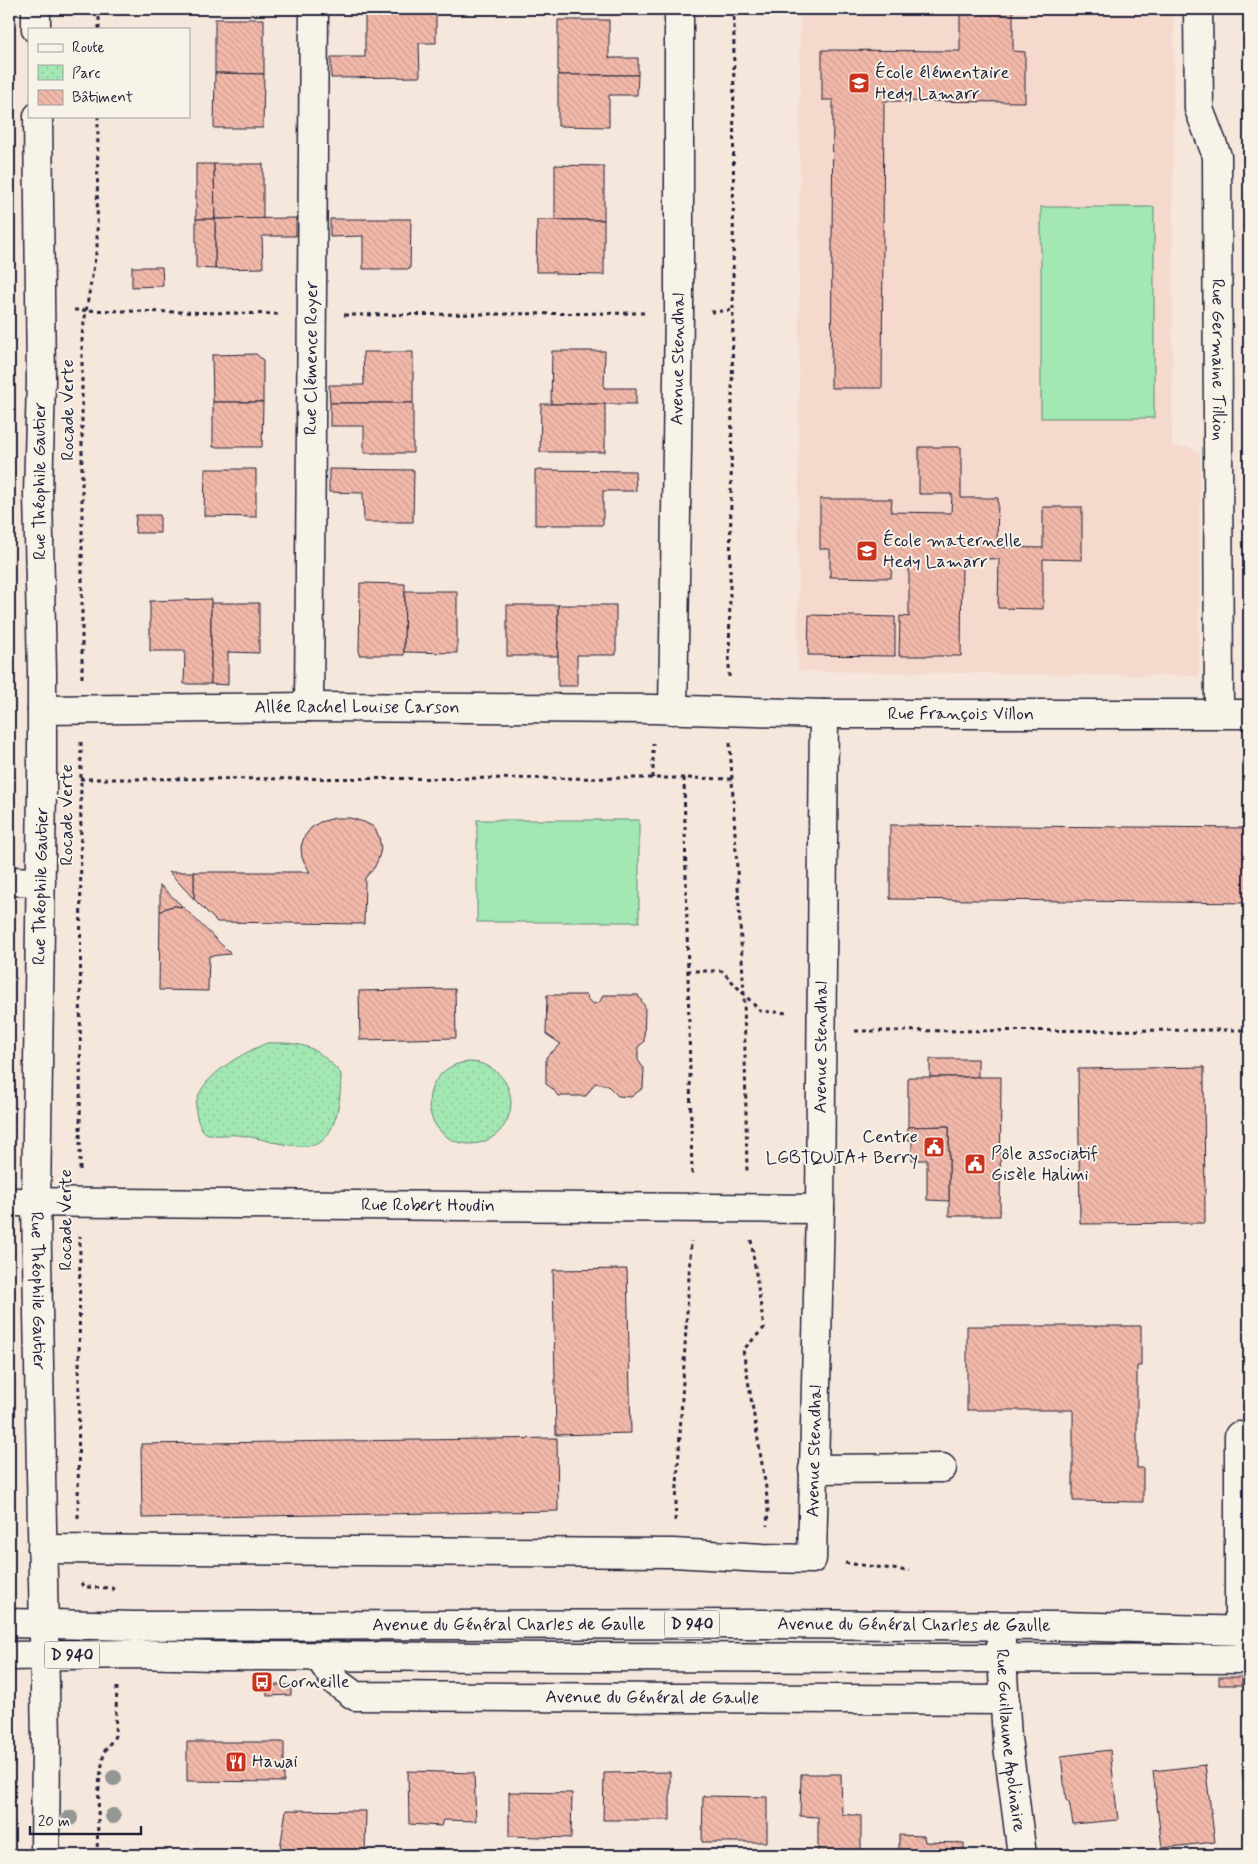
<svg xmlns="http://www.w3.org/2000/svg" width="1258" height="1864" viewBox="0 0 1258 1864" font-family="Mynerve,sans-serif">
	<style>
		.built { fill: #f5d9cd }
		.park { fill: url(#park-dots); stroke: #628577 }
		.garden { fill: #a3e8b3; stroke: #628577 }
		.building { fill: url(#building-back-hatch); stroke: #22223b }
		.lines { fill: none; stroke-linecap: round; stroke-linejoin: round }
		.minor-casing { stroke: #22223b; stroke-width: 31 }
		.major-casing { stroke: #22223b; stroke-width: 31 }
		.path { stroke: #22223b; stroke-width: 3; stroke-dasharray: 4 4; stroke-linecap: butt }
		.minor { stroke: #f7f3e8; stroke-width: 28 }
		.major { stroke: #f7f3e8; stroke-width: 28 }
		.tree { fill: #939694 }
		.labels { text-anchor: middle; dominant-baseline: central; stroke-width: 4; stroke-linejoin: round; paint-order: stroke }
		.shield { fill: #f7f3e8; stroke: #62616f; stroke-width: 1 }
		.shield-label { font-size: 16px; font-weight: bold; fill: #22223b }
		.poi-label { font-size: 18px; fill: #22223b; stroke: #f7f3e8; text-anchor: start }
		.street-label { font-size: 18px; fill: #22223b; stroke: #f7f3e8 }
	</style>
	<defs>
		<pattern id="park-dots" width="8" height="8" patternUnits="userSpaceOnUse" patternTransform="scale(1.25)"><rect width="8" height="8" fill="#a3e8b3"/><path d="M2 2h.1M6 6h.1" fill="none" stroke="#8cc79b" stroke-width="1.8" stroke-linecap="round"/></pattern>
		<pattern id="building-back-hatch" width="6" height="6" patternUnits="userSpaceOnUse" patternTransform="scale(1.25)"><rect width="6" height="6" fill="#f2b9aa"/><path d="M-1 5l2 2M0 0l6 6M5-1l2 2" fill="none" stroke="#cf9f93"/></pattern>
	</defs>
	<rect width="100%" height="100%" fill="#f6e7dc"/>
	<filter id="ink" filterUnits="userSpaceOnUse"><feTurbulence type="fractalNoise" baseFrequency=".02" numOctaves="2"/><feDisplacementMap in="SourceGraphic" scale="10" xChannelSelector="R" yChannelSelector="G"/><feConvolveMatrix kernelMatrix="1 2 1 2 8 2 1 2 1" color-interpolation-filters="sRGB"/></filter>
	<g filter="url(#ink)">
		<path class="built" d="M800,9h374l-2,437 17,1 11,6 -1,223 -401,-5z"/>
		<g class="park">
			<path d="M267,1043c37,-1 50,3 74,31 0,20 -3,58 -22,69 -18,10 -62,-7 -82,-8 -9,-1 -23,2 -31,-2 -5,-3 -8,-11 -9,-16 -10,-35 44,-63 70,-74z"/>
			<circle cx="470" cy="1103" r="41"/>
		</g>
		<g class="garden">
			<rect x="1041" y="207" width="113" height="211"/>
			<rect x="477" y="820" width="162" height="102"/>
		</g>
		<g class="building">
			<path d="M960,9h53v42l12,1v50l-141,-1 -2,287h-51l2,-288h-11v-50l138,1z"/>
			<path d="M365,10h71v33h-17l1,34 -89,1v-21h34z"/>
			<path d="M215,19h49v55l-49,-1z"/>
			<path d="M558,20h51v38h29v17h-80z"/>
			<path d="M215,73l49,1 -1,54h-49z"/>
			<path d="M558,75h80l-1,20h-28v32l-51,-1z"/>
			<path d="M196,164h18l1,55h-19z"/>
			<path d="M214,164h49v55h-48z"/>
			<path d="M555,165l49,1v54h-49z"/>
			<path d="M296,218v18h-34l1,32 -48,1v-50z"/>
			<path d="M196,219h19v50l-19,-1z"/>
			<path d="M330,219h81l-1,50h-47v-33l-33,1z"/>
			<path d="M537,220h67v55l-49,-1v-2h-19z"/>
			<path d="M132,267h30l1,19 -31,1z"/>
			<path d="M552,351h53l-1,37h32v16h-85z"/>
			<path d="M363,352h50v51h-83l-1,-18h35z"/>
			<path d="M256,354l7,6v42h-50l-1,-47z"/>
			<path d="M213,402h50l-1,45h-49z"/>
			<path d="M330,403h83v50h-49v-27h-34z"/>
			<path d="M541,404h64v48h-65z"/>
			<path d="M919,447h42v51h37l-1,49 46,1v-41h39v53l-39,-1v50l-45,-1 1,-49 -37,-1 -1,98h-62l1,-40 9,1v-51l-17,-1 -1,13 -61,-1v-28h-10v-50h72l-1,13 60,1 1,-19h-33z"/>
			<path d="M205,469h51v48l-52,-1z"/>
			<path d="M329,469l85,1 -1,52h-49l-1,-29 -34,-1z"/>
			<path d="M535,470l100,1 1,20h-33v34h-68z"/>
			<path d="M136,515h24v18h-25z"/>
			<path d="M360,583l45,1 -1,71h-45z"/>
			<path d="M405,591h52v62l-53,-1z"/>
			<path d="M211,599v85h-27l1,-33h-35v-50z"/>
			<path d="M211,603h48v50l-31,-1v33l-17,-1z"/>
			<rect x="507" y="605" width="51" height="51"/>
			<path d="M558,605h58v50h-39v31h-19z"/>
			<path d="M809,615l86,2v39l-87,-1z"/>
			<path d="M335,818h15l14,4 10,5 5,10 2,12 -3,11 -4,8 -9,10 -1,46 -147,-2 -23,-23v-27h116l-8,-14 -1,-11 3,-10 7,-9 9,-6z"/>
			<path d="M890,825l359,3v75l-359,-4z"/>
			<path d="M169,872h25v27z"/>
			<path d="M160,885l23,22 -9,-1 -8,2 -6,4z"/>
			<path d="M174,906l9,1 48,47 -22,2 -1,35 -49,-1 1,-78 6,-4z"/>
			<path d="M455,989l1,49 -96,2 -1,-49z"/>
			<path d="M547,995h40l1,5 4,3 5,1 4,-4 2,-5h35l7,12 -1,35 -6,5v13l6,9 -1,19 -12,9 -13,-1 -11,-11 -12,-2 -9,13h-28l-5,-7 -7,-5v-27l15,-13 -15,-10z"/>
			<rect x="930" y="1059" width="48" height="18"/>
			<path d="M1204,1067l1,156 -125,1 -2,-155z"/>
			<path d="M908,1077h93l-1,139h-51v-90l-41,1z"/>
			<path d="M949,1126v75l-22,-1v-40h-15v-20h-4v-13z"/>
			<path d="M627,1269l4,164 -75,2 -3,-165z"/>
			<path d="M967,1326h174v40h-4v102h6v34l-70,-1v-91h-106z"/>
			<path d="M557,1438l1,73 -416,7 -1,-74z"/>
			<rect x="1219" y="1677" width="23" height="8"/>
			<path d="M266,1685h25v10l-24,1z"/>
			<path d="M187,1742h97v40l-97,-1z"/>
			<path d="M1110,1750l8,70 -45,4 -4,-22 -3,-2 -5,-44z"/>
			<path d="M1205,1765l10,77 -53,6 -9,-77z"/>
			<path d="M1249,1769v47h-1l-6,-46z"/>
			<path d="M408,1771l66,2 2,48 -33,-1 -2,6 -32,-2z"/>
			<path d="M670,1772v48h-67l1,-47z"/>
			<path d="M801,1774h40l1,40 19,2v39h-43v-38l-18,-1z"/>
			<path d="M509,1792l63,1 -1,45 -62,-2z"/>
			<path d="M703,1796l64,1v45h-65z"/>
			<path d="M286,1810l80,1 -1,44h-86z"/>
			<path d="M899,1835l25,1 1,6 39,1v12h-65z"/>
		</g>
		<g class="lines">
			<g class="minor-casing">
				<g id="minor">
					<path d="M36,9v20"/>
					<path id="s1" d="M1198,9l1,100 18,47 2,558"/>
					<path id="s2" d="M38,116l3,265 -3,113 4,178v116l-6,414 10,540 -1,113"/>
					<path id="s3" d="M309,707l5,-698"/>
					<path id="s4" d="M42,710l267,-3 344,2 171,5h425"/>
					<path id="s5" d="M673,710l6,-397v-304"/>
					<path d="M9,881l32,1"/>
					<path id="s6" d="M9,1202l811,7"/>
					<path d="M813,1469l129,-1"/>
					<path id="s7" d="M42,1549l631,4 90,5 49,1 8,-350 4,-495"/>
					<path id="s8" d="M1000,1626l7,112 15,117"/>
					<path d="M1239,1631v-195"/>
					<path id="s9" d="M319,1657l17,25 19,14 650,4"/>
				</g>
			</g>
			<g class="major-casing">
				<g id="major">
					<path id="s10" d="M9,1623l126,3 628,-2 298,2 188,5"/>
					<path d="M9,1656l126,-2 79,2 1035,3"/>
				</g>
			</g>
			<g class="path">
				<path d="M99,29v-20"/>
				<path d="M74,310l206,4"/>
				<path d="M711,312l22,-2"/>
				<path d="M344,315l301,-2"/>
				<path d="M729,677l4,-367 1,-301"/>
				<path d="M82,678v-343l15,-88 1,-131"/>
				<path d="M730,743l14,252 3,179"/>
				<path d="M653,778v-35"/>
				<path d="M684,778l8,396"/>
				<path d="M80,779l604,-1 48,1"/>
				<path d="M687,971h35l38,40 29,2"/>
				<path d="M855,1031l394,-1"/>
				<path d="M80,1170l1,-429"/>
				<path d="M751,1240l13,88 -21,22 23,138 2,22 -1,16"/>
				<path d="M78,1518l2,-282"/>
				<path d="M675,1521l16,-280"/>
				<path d="M845,1563l64,8"/>
				<path d="M81,1583l3,4 28,1 4,4"/>
				<path d="M97,1855l2,-71 5,-32 11,-16 2,-49"/>
			</g>
			<use href="#minor" class="minor"/>
			<use href="#major" class="major"/>
		</g>
		<g class="tree">
			<circle cx="114" cy="1778" r="8"/>
			<circle cx="113" cy="1816" r="8"/>
			<circle cx="70" cy="1818" r="8"/>
		</g>
	</g>
	<defs>
		<g id="school-square" transform="scale(1.125)"><rect x="-9" y="-9" width="18" height="18" rx="4" fill="#c8321e" stroke="#f7f3e8"/><path d="M0-5L7-2L0 1L-7-2ZM-4 1L0 2.5L4 1V4Q0 6-4 4Z" fill="#fff"/></g>
		<g id="civic-square" transform="scale(1.125)"><rect x="-9" y="-9" width="18" height="18" rx="4" fill="#c8321e" stroke="#f7f3e8"/><path d="M-.6-6.5H3V-4.5H.6V-3L4-1V1h2V6H-6V1h2V-1L-.6-3ZM-1.2 2.5V6h2.4V2.5Z" fill="#fff"/></g>
		<g id="bus-square" transform="scale(1.125)"><rect x="-9" y="-9" width="18" height="18" rx="4" fill="#c8321e" stroke="#f7f3e8"/><path d="M-5-6H5V4H4V6H2V4H-2V6H-4V4H-5ZM-3.5-4V0h7V-4ZM-3.5 1.2v1.5H-2V1.2ZM2 1.2v1.5H3.5V1.2Z" fill="#fff"/></g>
		<g id="restaurant-square" transform="scale(1.125)"><rect x="-9" y="-9" width="18" height="18" rx="4" fill="#c8321e" stroke="#f7f3e8"/><path d="M-5-6h1v4h1v-4h1v4h1v-4h1v5L-1.5 .5V6h-2V.5L-5-1ZM5-6V6H3V1.5H1.5Q1.5-4 5-6Z" fill="#fff"/></g>
	</defs>
	<g fill-rule="evenodd">
		<use href="#school-square" x="859" y="83"/>
		<use href="#school-square" x="867" y="551"/>
		<use href="#civic-square" x="934" y="1147"/>
		<use href="#civic-square" x="975" y="1164"/>
		<use href="#bus-square" x="262" y="1682"/>
		<use href="#restaurant-square" x="236" y="1762"/>
	</g>
	<g class="labels">
		<g class="shield">
			<rect x="664.5" y="1610.5" width="55" height="27" rx="4"/>
			<rect x="44.5" y="1641.5" width="55" height="27" rx="4"/>
		</g>
		<g class="shield-label">
			<text x="692" y="1624">D 940</text>
			<text x="72" y="1655">D 940</text>
		</g>
		<g class="poi-label">
			<text x="875" y="73">École élémentaire<tspan x="875" dy="21">Hedy Lamarr</tspan></text>
			<text x="883" y="541">École maternelle<tspan x="883" dy="21">Hedy Lamarr</tspan></text>
			<text x="918" y="1137" text-anchor="end">Centre<tspan x="918" dy="21">LGBTQUIA+ Berry</tspan></text>
			<text x="991" y="1154">Pôle associatif<tspan x="991" dy="21">Gisèle Halimi</tspan></text>
			<text x="278" y="1682">Corneille</text>
			<text x="252" y="1762">Hawai</text>
		</g>
		<g class="street-label">
			<text stroke="none"><textPath href="#s3" startOffset="349">Rue Clémence Royer</textPath></text>
			<text stroke="none"><textPath href="#s5" startOffset="351">Avenue Stendhal</textPath></text>
			<text stroke="none"><textPath href="#s1" startOffset="354">Rue Germaine Tillion</textPath></text>
			<text transform="translate(68 410) rotate(-90)">Rocade Verte</text>
			<text transform="translate(40 481) rotate(-90)">Rue Théophile Gautier</text>
			<text stroke="none"><textPath href="#s4" startOffset="315">Allée Rachel Louise Carson</textPath></text>
			<text stroke="none"><textPath href="#s4" startOffset="919">Rue François Villon</textPath></text>
			<text transform="translate(67 815) rotate(-90)">Rocade Verte</text>
			<text transform="translate(41 886) rotate(-89)">Rue Théophile Gautier</text>
			<text stroke="none"><textPath href="#s7" startOffset="1282">Avenue Stendhal</textPath></text>
			<text stroke="none"><textPath href="#s6" startOffset="419">Rue Robert Houdin</textPath></text>
			<text transform="translate(66 1220) rotate(-90)">Rocade Verte</text>
			<text stroke="none"><textPath href="#s2" startOffset="1175">Rue Théophile Gautier</textPath></text>
			<text stroke="none"><textPath href="#s7" startOffset="878">Avenue Stendhal</textPath></text>
			<text stroke="none"><textPath href="#s10" startOffset="500">Avenue du Général Charles de Gaulle</textPath></text>
			<text stroke="none"><textPath href="#s10" startOffset="905">Avenue du Général Charles de Gaulle</textPath></text>
			<text stroke="none"><textPath href="#s9" startOffset="351">Avenue du Général de Gaulle</textPath></text>
			<text stroke="none"><textPath href="#s8" startOffset="115">Rue Guillaume Apolinaire</textPath></text>
		</g>
	</g>
	<rect width="1258" height="1864" fill="none" stroke="#f7f3e8" stroke-width="30"/>
	<rect x="15" y="15" width="1228" height="1834" fill="none" stroke="#22223b" stroke-width="2" filter="url(#ink)"/>
	<rect x="28" y="28" width="162" height="90" fill="#f7f3e8" stroke="#a29fa3"/>
	<rect x="38" y="44" width="25" height="8" fill="#f7f3e8" stroke="#a29fa3"/>
	<text x="72" y="52" font-size="15" fill="#22223b">Route</text>
	<rect x="38" y="65" width="25" height="15" fill="url(#park-dots)" stroke="#a29fa3"/>
	<text x="72" y="78" font-size="15" fill="#22223b">Parc</text>
	<rect x="38" y="90" width="25" height="15" fill="url(#building-back-hatch)" stroke="#a29fa3"/>
	<text x="72" y="102" font-size="15" fill="#22223b">Bâtiment</text>
	<path d="M30 1826v8h111v-8" fill="none" stroke="#22223b" stroke-width="2.5"/>
	<text x="38" y="1826" font-size="15" fill="#22223b" stroke="#f7f3e8" stroke-width="4" paint-order="stroke">20 m</text>
</svg>
